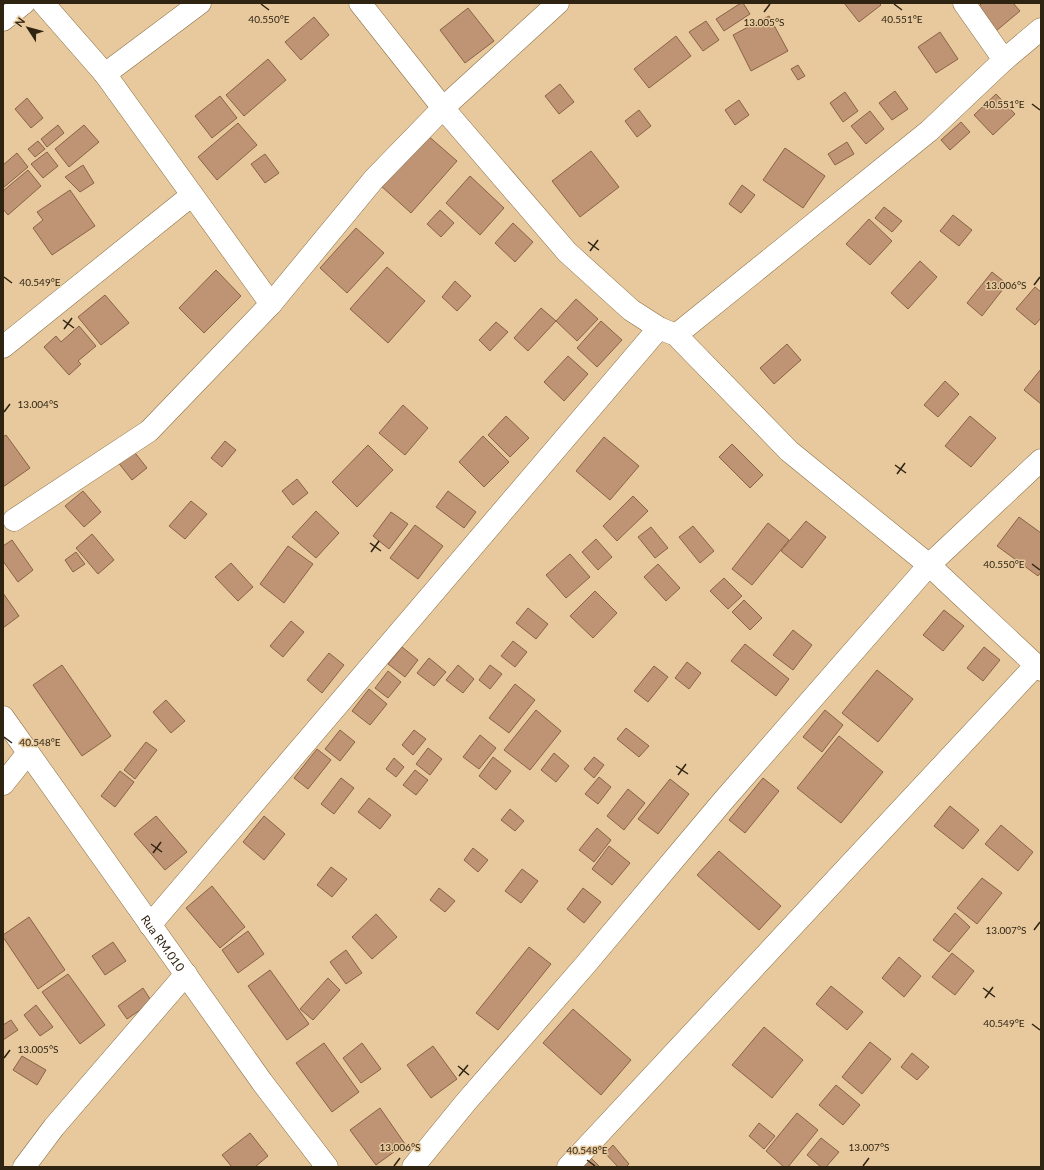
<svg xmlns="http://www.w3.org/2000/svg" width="1044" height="1170" viewBox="0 0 1044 1170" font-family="Lato,sans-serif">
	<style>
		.building { fill: #bf9475; stroke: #8a6245 }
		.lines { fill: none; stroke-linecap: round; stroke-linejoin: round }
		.minor-casing { stroke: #8a6f45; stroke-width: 23 }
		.minor { stroke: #fff; stroke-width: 22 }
		.ticks { fill: none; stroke: #2f2312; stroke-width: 1.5 }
		.labels { text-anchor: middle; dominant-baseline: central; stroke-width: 3; stroke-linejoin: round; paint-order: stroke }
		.street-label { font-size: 12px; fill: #2f2312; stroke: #e7c99d }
		.ticks-label { font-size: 10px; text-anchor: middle; fill: #2f2312; stroke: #e7c99d; stroke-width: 3; stroke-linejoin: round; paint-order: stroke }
	</style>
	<rect width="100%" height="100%" fill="#e7c99d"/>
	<g class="building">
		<path d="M741,3h2l7,11 -26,17 -8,-12z"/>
		<path d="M844,3h35l2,2 -22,17z"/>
		<path d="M982,3h31l7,8 -24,20 -19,-23z"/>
		<path d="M468,8l26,33 -29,22 -25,-33z"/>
		<path d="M769,16l19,35 -37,20 -18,-36z"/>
		<path d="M314,17l15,18 -28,25 -16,-18z"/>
		<path d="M706,21l13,19 -16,11 -14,-19z"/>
		<path d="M940,32l18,27 -22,14 -18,-26z"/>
		<path d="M676,36l15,20 -42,32 -15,-19z"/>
		<path d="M268,59l18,21 -42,36 -18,-21z"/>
		<path d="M798,65l7,11 -7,4 -7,-11z"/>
		<path d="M560,84l14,18 -15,12 -14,-18z"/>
		<path d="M895,91l13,18 -16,11 -13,-17z"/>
		<path d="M845,92l13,19 -15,11 -13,-19z"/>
		<path d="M996,94l19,20 -22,21 -19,-20z"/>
		<path d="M220,96l17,22 -25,20 -17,-22z"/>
		<path d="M27,98l16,20 -12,10 -16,-19z"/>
		<path d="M739,100l10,15 -14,10 -10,-15z"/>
		<path d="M639,110l12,16 -14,11 -12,-16z"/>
		<path d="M870,111l14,18 -18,15 -15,-18z"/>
		<path d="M961,122l9,10 -20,18 -9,-10z"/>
		<path d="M238,123l19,22 -40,35 -19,-23z"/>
		<path d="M58,125l6,8 -17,14 -6,-8z"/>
		<path d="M84,125l15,17 -30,25 -14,-18z"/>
		<path d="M426,134l31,27 -46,52 -31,-28z"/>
		<path d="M38,141l7,8 -10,8 -7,-8z"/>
		<path d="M847,142l7,12 -19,11 -7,-11z"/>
		<path d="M785,148l40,28 -22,32 -40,-28z"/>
		<path d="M591,151l28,36 -39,30 -28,-36z"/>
		<path d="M47,152l11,14 -15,12 -12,-14z"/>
		<path d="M17,153l11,14 -25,21v-23z"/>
		<path d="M265,154l14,19 -14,10 -14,-19z"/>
		<path d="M83,165l11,18 -14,9 -15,-15z"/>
		<path d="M28,170l13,16 -33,29 -5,-6v-18z"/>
		<path d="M470,176l34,32 -24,27 -34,-32z"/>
		<path d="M742,185l13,10 -14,18 -12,-9z"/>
		<path d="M70,190l25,36 -43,29 -19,-27 10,-8 -6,-8z"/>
		<path d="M884,207l18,14 -10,11 -17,-14z"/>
		<path d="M440,210l14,13 -13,14 -14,-13z"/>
		<path d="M953,215l19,15 -13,16 -19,-15z"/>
		<path d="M869,219l23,22 -22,24 -24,-21z"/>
		<path d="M513,223l20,19 -18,20 -20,-19z"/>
		<path d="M356,228l28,25 -37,40 -27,-25z"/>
		<path d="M920,261l17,16 -29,32 -17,-16z"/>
		<path d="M387,267l38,34 -37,42 -38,-34z"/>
		<path d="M216,270l25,26 -37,37 -25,-25z"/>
		<path d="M992,272l15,12 -25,32 -15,-13z"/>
		<path d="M455,281l16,15 -14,15 -15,-14z"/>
		<path d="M1035,287l6,5v26l-6,7 -19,-16z"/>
		<path d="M105,295l24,28 -28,22 -23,-28z"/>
		<path d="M576,299l22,20 -21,22 -21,-20z"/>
		<path d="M541,308l15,13 -28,30 -14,-13z"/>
		<path d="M601,321l21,19 -25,27 -20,-19z"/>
		<path d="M496,322l12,10 -18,19 -11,-11z"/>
		<path d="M79,326l17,20 -18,15 3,3 -12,11 -25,-28 12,-11 5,6z"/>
		<path d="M787,344l14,16 -27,24 -14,-16z"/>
		<path d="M568,356l20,18 -24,27 -20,-19z"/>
		<path d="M1041,369v35l-17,-14z"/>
		<path d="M945,381l14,13 -21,23 -14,-12z"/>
		<path d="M403,405l25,23 -23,27 -26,-22z"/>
		<path d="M506,416l23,22 -19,19 -22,-22z"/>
		<path d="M970,416l26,22 -25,29 -26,-21z"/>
		<path d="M6,435l24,33 -27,19v-50z"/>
		<path d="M483,436l26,26 -25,25 -25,-25z"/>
		<path d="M604,437l35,29 -29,34 -34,-29z"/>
		<path d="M225,441l11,9 -14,17 -11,-9z"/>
		<path d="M732,444l31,31 -13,13 -31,-31z"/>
		<path d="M368,445l25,25 -36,37 -25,-25z"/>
		<path d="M132,449l15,19 -15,12 -15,-19z"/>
		<path d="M297,479l11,14 -15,12 -11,-14z"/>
		<path d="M83,491l18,21 -17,15 -19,-21z"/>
		<path d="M448,491l28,21 -12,16 -28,-21z"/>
		<path d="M633,496l15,15 -31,30 -14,-15z"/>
		<path d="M191,501l16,13 -22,25 -16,-13z"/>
		<path d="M316,511l23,22 -23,25 -24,-21z"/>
		<path d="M391,512l17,12 -19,25 -16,-13z"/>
		<path d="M1019,517l22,16v39l-3,4 -41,-30z"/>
		<path d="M806,521l20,16 -24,31 -21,-17z"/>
		<path d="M768,523l21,17 -37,45 -20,-16z"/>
		<path d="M415,525l28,21 -25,33 -28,-21z"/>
		<path d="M693,526l21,25 -14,12 -21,-26z"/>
		<path d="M651,527l17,21 -13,10 -17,-21z"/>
		<path d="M92,534l22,26 -16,14 -22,-26z"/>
		<path d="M596,539l16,18 -14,13 -16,-18z"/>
		<path d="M12,540l21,30 -15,12 -15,-21v-15z"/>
		<path d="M288,546l25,18 -29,39 -24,-19z"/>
		<path d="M76,552l9,12 -12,8 -8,-12z"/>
		<path d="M570,554l20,23 -24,21 -20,-23z"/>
		<path d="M231,563l22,24 -15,14 -23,-24z"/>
		<path d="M658,564l22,24 -14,13 -22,-24z"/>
		<path d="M724,578l18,18 -14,13 -18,-18z"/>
		<path d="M595,591l22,22 -24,25 -23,-22z"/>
		<path d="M3,593l16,23 -16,12z"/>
		<path d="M744,600l18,18 -12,12 -18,-18z"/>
		<path d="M528,608l20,16 -12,15 -20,-16z"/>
		<path d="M944,610l20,16 -21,25 -20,-16z"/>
		<path d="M291,621l13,11 -21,25 -13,-11z"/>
		<path d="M793,630l19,15 -19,25 -20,-15z"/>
		<path d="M513,641l14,11 -12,15 -14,-11z"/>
		<path d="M745,644l44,35 -13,17 -45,-35z"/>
		<path d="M402,647l16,13 -13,17 -17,-13z"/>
		<path d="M984,647l16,13 -17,21 -16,-13z"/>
		<path d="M329,653l15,12 -22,28 -15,-13z"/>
		<path d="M429,658l17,14 -12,14 -17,-13z"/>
		<path d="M687,662l14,11 -12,16 -14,-11z"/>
		<path d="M62,665l49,71 -29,20 -49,-71z"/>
		<path d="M458,665l16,14 -11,14 -17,-13z"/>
		<path d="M490,665l12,9 -12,15 -11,-9z"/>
		<path d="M654,666l14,11 -20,25 -14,-11z"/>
		<path d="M877,670l36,29 -35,43 -36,-29z"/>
		<path d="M388,671l13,11 -13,16 -13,-10z"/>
		<path d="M515,684l20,16 -26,33 -20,-15z"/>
		<path d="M369,689l18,15 -17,21 -18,-14z"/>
		<path d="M166,700l19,21 -14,12 -18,-21z"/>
		<path d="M536,710l25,21 -31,39 -26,-20z"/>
		<path d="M825,710l18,15 -21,27 -19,-15z"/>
		<path d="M626,728l23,18 -10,11 -22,-18z"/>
		<path d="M340,730l15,12 -15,19 -15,-12z"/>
		<path d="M414,730l12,9 -13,16 -11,-10z"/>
		<path d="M480,735l16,13 -17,21 -16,-12z"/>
		<path d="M839,736l44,36 -42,51 -44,-35z"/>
		<path d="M146,742l11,8 -22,29 -11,-9z"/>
		<path d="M428,748l14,11 -12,16 -14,-11z"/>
		<path d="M317,749l14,11 -23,29 -14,-11z"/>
		<path d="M554,753l15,13 -13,16 -15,-12z"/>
		<path d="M493,757l18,14 -15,19 -17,-14z"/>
		<path d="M594,757l10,8 -10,13 -10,-9z"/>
		<path d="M394,758l10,9 -8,10 -10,-8z"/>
		<path d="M415,770l13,10 -12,15 -13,-10z"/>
		<path d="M120,771l14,11 -19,25 -14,-11z"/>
		<path d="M599,777l12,10 -13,17 -13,-10z"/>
		<path d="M341,778l13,10 -20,26 -13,-10z"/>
		<path d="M763,778l16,13 -34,42 -16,-13z"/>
		<path d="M670,779l19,15 -31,40 -20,-15z"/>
		<path d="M628,789l17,14 -21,27 -17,-14z"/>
		<path d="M369,798l22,17 -11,14 -22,-17z"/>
		<path d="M950,806l29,24 -16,19 -29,-23z"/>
		<path d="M510,809l14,12 -9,10 -14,-11z"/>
		<path d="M156,816l31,36 -22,18 -31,-36z"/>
		<path d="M264,816l21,18 -21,26 -21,-18z"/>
		<path d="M1001,825l32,27 -15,19 -33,-27z"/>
		<path d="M597,828l14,12 -17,22 -15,-12z"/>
		<path d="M609,846l21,17 -18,22 -20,-16z"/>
		<path d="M473,848l15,12 -10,12 -14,-12z"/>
		<path d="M719,851l62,55 -22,24 -62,-55z"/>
		<path d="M331,867l16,12 -15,18 -15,-12z"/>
		<path d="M522,869l16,12 -17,22 -16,-12z"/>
		<path d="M982,878l20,15 -25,31 -20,-16z"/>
		<path d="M212,886l33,41 -25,21 -34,-40z"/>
		<path d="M439,888l16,13 -10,11 -15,-12z"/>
		<path d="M583,888l18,14 -17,21 -17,-14z"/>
		<path d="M955,913l15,14 -21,25 -16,-12z"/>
		<path d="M376,914l21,23 -25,22 -20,-22z"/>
		<path d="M29,917l36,53 -27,19 -35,-52v-2z"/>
		<path d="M248,931l16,23 -26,19 -16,-23z"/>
		<path d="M113,942l13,19 -21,14 -13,-19z"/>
		<path d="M529,947l22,17 -53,66 -22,-17z"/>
		<path d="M346,950l16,23 -16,11 -16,-22z"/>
		<path d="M952,953l22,18 -19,24 -23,-18z"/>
		<path d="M899,957l22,19 -17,21 -22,-19z"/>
		<path d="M270,970l39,54 -22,16 -39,-54z"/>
		<path d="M68,974l37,51 -25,19 -38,-52z"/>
		<path d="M328,978l12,12 -27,30 -13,-11z"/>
		<path d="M831,986l32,26 -16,18 -31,-26z"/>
		<path d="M143,988l9,14 -25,17 -9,-13z"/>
		<path d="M36,1005l17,22 -13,9 -16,-21z"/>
		<path d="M573,1009l58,51 -30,35 -58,-52z"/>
		<path d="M11,1020l7,10 -15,10v-15z"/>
		<path d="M764,1027l39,33 -31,38 -40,-33z"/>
		<path d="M870,1042l21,17 -29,35 -20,-17z"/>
		<path d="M324,1043l35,49 -27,20 -36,-49z"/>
		<path d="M362,1043l19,26 -20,14 -18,-25z"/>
		<path d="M433,1046l24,33 -26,19 -24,-33z"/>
		<path d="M912,1053l17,14 -12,13 -16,-13z"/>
		<path d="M22,1056l24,14 -9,15 -24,-15z"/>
		<path d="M836,1085l24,20 -17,20 -24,-20z"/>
		<path d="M380,1108l25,36 -29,21 -26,-35z"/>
		<path d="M797,1113l21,17 -30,37h-4l-18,-16z"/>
		<path d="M759,1123l16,13 -11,13 -15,-13z"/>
		<path d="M250,1133l18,23 -13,11h-23l-10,-12z"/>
		<path d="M821,1138l18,14 -13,15h-5l-14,-12z"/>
		<path d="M613,1145l16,19 -3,3h-8l-13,-14z"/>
		<path d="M591,1158l9,9h-17z"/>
	</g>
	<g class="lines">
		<g class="minor-casing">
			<g id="minor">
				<path d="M43,3l62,71 166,230"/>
				<path d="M360,3l83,105 124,144 64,58 28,18 12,5"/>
				<path d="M964,3l40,57"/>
				<path d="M3,20l21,-17"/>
				<path d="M105,74l95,-71"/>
				<path d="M3,347l189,-152"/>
				<path d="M1041,460l-112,105 112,105"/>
				<path d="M14,520l135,-89 122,-127 103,-125 69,-71 115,-105"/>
				<path id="s1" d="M3,717l259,365 65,85"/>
				<path d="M3,784l25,-31"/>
				<path d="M150,925l509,-597"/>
				<path d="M24,1167l30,-40 132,-153"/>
				<path d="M413,1167l53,-65 120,-138 137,-163 206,-236 -140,-114 -113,-116 253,-204 75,-71 37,-31"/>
				<path d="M568,1167l468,-502"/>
			</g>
		</g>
		<use href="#minor" class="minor"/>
	</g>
	<path class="ticks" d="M261,4l8,6M894,4l8,6M764,12l6,-8M1032,104l8,6M588,242l11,8M590,251l8,-11M4,277l8,6M1034,285l6,-8M63,320l11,8M64,329l8,-11M4,412l6,-8M895,465l11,8M897,474l8,-11M370,543l11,8M371,552l8,-11M1032,564l8,6M4,737l8,6M676,766l12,8M678,775l8,-11M151,844l11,8M153,853l8,-11M1034,930l6,-8M983,988l12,9M985,998l8,-11M1032,1024l8,6M4,1058l6,-8M458,1066l11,9M459,1076l9,-11M587,1160l8,6M394,1166l6,-8M863,1166l6,-8"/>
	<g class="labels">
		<g class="street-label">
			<text stroke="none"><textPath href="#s1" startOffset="277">Rua RM.010</textPath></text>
		</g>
	</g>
	<g class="ticks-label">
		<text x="902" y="23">40.551°E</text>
		<text x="269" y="23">40.550°E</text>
		<text x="764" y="26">13.005°S</text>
		<text x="1004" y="108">40.551°E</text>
		<text x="40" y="286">40.549°E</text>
		<text x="1006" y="289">13.006°S</text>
		<text x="38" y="408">13.004°S</text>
		<text x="1004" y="568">40.550°E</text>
		<text x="40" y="746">40.548°E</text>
		<text x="1006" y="934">13.007°S</text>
		<text x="1004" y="1027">40.549°E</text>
		<text x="38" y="1053">13.005°S</text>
		<text x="400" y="1151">13.006°S</text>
		<text x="869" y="1151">13.007°S</text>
		<text x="587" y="1154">40.548°E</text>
	</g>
	<rect width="1044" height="1170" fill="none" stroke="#2f2312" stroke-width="8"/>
	<g transform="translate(28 28) rotate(306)" stroke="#e7c99d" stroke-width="3" paint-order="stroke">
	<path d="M0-3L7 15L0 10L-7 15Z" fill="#2f2312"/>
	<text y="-6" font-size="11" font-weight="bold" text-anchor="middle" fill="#2f2312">N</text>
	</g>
</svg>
